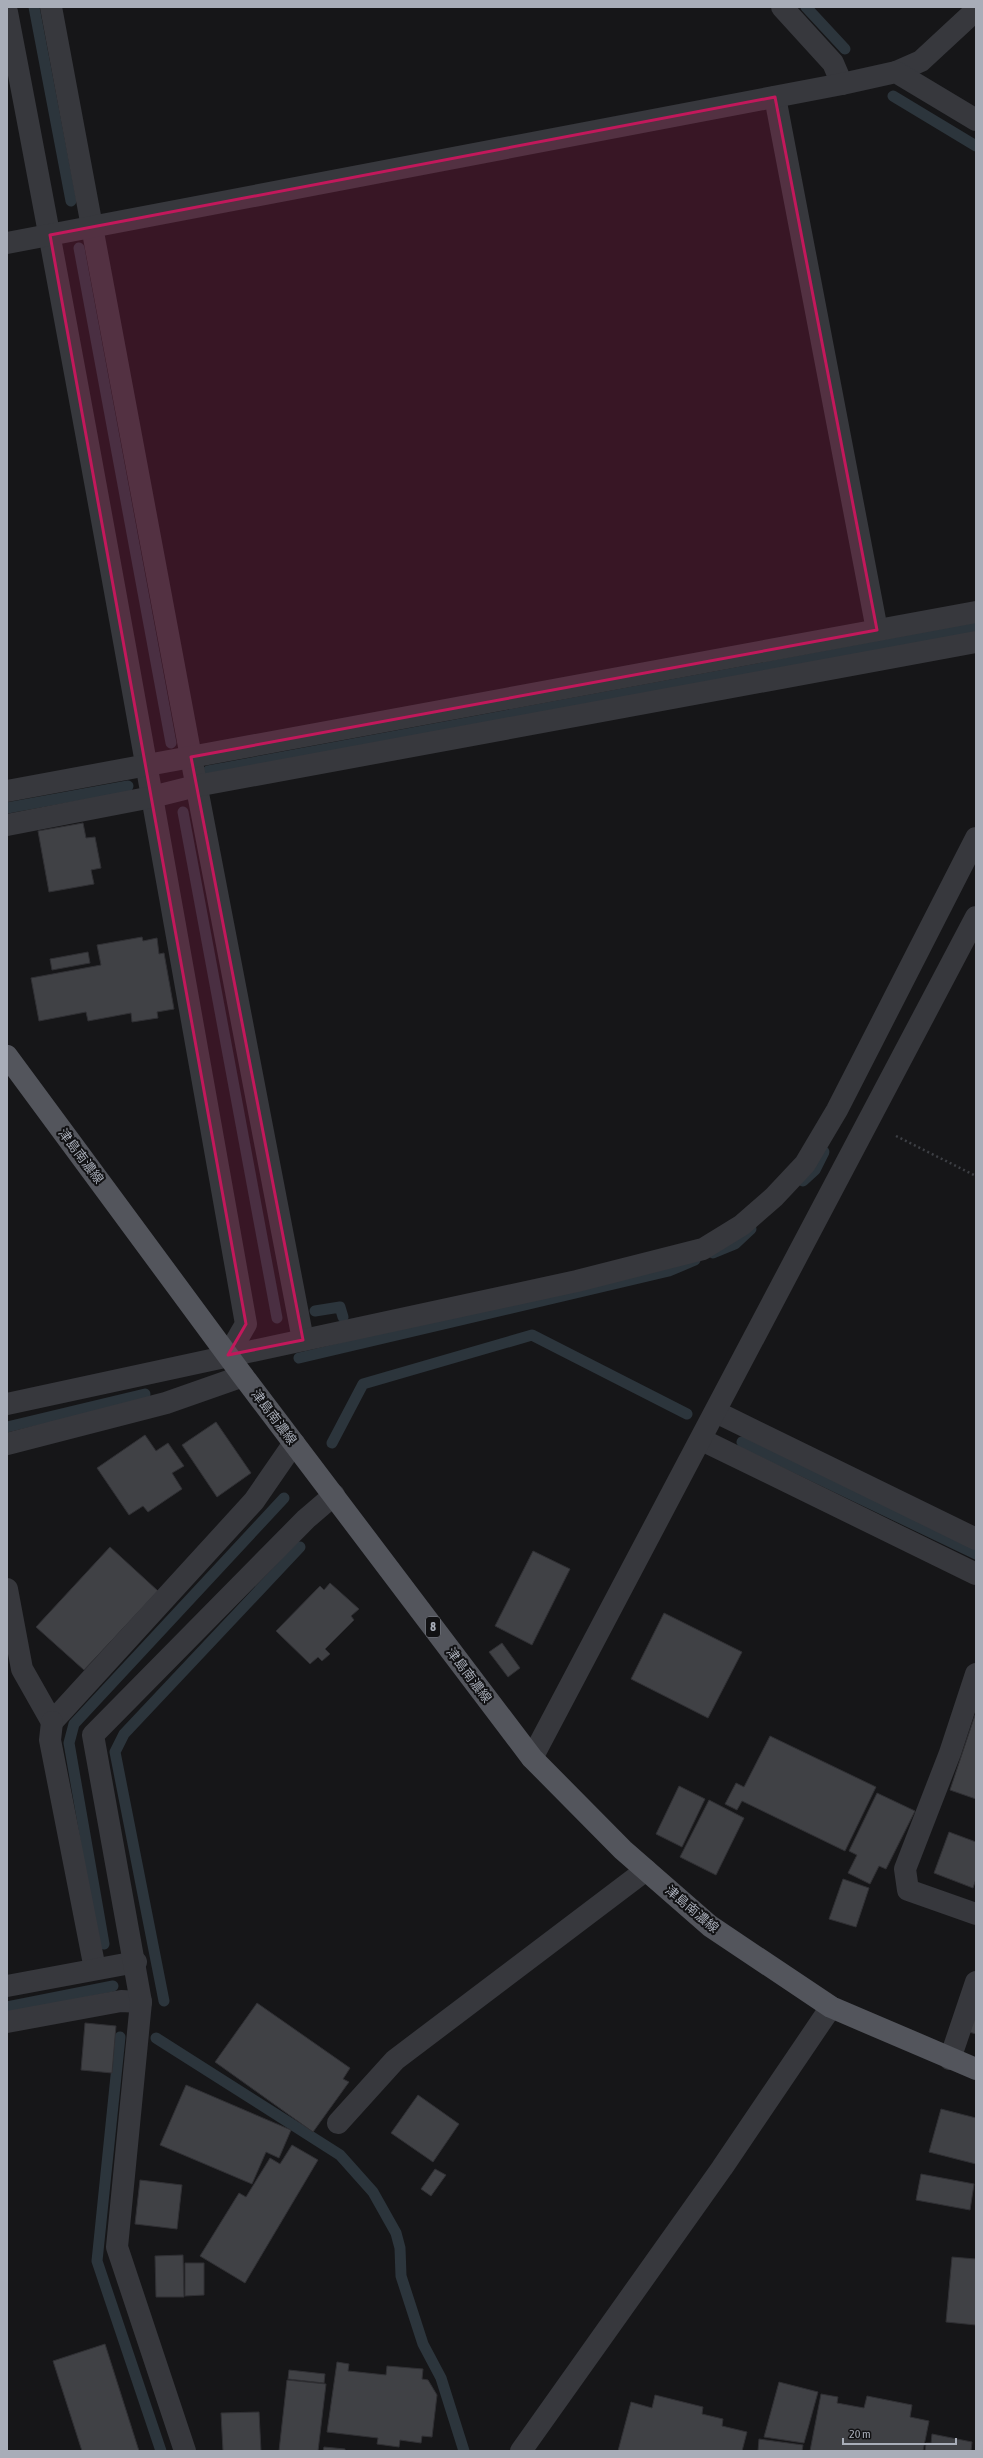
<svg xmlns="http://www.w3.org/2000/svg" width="983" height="2458" viewBox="0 0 983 2458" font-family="'Asap Condensed','Noto Sans JP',sans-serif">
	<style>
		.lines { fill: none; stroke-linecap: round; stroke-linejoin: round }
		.stream { stroke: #2c353c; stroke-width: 11 }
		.building { fill: #404145; stroke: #303034 }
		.path { stroke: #3d3f44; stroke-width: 2.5; stroke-dasharray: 2 3; stroke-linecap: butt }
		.minor { stroke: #37383d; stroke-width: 22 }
		.major { stroke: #53555c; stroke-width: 22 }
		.marked { fill: #c2185b; fill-opacity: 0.2; stroke: #c2185b; stroke-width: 3; stroke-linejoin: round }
		.labels { text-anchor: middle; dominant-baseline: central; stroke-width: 4; stroke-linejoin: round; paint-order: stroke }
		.shield { fill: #111113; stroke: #7b7e86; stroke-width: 1 }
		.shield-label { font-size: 12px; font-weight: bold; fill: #a8adb8 }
		.street-label { font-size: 13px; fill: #a8adb8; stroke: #111113 }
	</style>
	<rect width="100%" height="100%" fill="#161618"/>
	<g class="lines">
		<g class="stream">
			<path d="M34,7l37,194"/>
			<path d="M806,7l39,42"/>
			<path d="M893,96l83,50"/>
			<path d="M79,248l92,495"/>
			<path d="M208,771l768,-143"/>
			<path d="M7,808l121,-22"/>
			<path d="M183,812l94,506"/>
			<path d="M803,1181l12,-11 9,-18"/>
			<path d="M713,1253l22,-9 16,-15"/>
			<path d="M315,1311l25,-4 3,10"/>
			<path d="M299,1358l370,-87 26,-11"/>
			<path d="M7,1427l138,-33"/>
			<path d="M742,1442l234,112"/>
			<path d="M332,1443l31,-59 169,-49 155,79"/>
			<path d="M104,1944l-35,-201 5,-19 210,-226"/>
			<path d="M164,2001l-49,-249 9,-18 176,-187"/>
			<path d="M7,2007l106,-21"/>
			<path d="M120,2037l-23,224 64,190"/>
			<path d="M156,2038l184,117 33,37 23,41 4,15 1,28 22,68 18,34 23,73"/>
		</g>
	</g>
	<g class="building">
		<path d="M83,823l3,15 9,-1 6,31 -10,2 3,14 -45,8 -11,-61z"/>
		<path d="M142,937l1,4 14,-3 2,16 5,-1 10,56 -17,3 1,6 -26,4 -1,-9 -43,8 -2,-9 -47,9 -8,-43 70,-13 -4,-20z"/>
		<path d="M88,952l2,11 -38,7 -2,-11z"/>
		<path d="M216,1422l35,51 -34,24 -35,-52z"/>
		<path d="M145,1435l11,16 12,-8 16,23 -12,7 10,16 -34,23 -5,-6 -14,9 -32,-47z"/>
		<path d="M110,1547l48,44 -74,79 -48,-43z"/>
		<path d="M533,1551l37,18 -38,76 -37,-19z"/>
		<path d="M330,1583l29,26 -8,7 3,4 -29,29 5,5 -8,7 -4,-4 -8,7 -34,-33 44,-45 4,4z"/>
		<path d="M664,1613l78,39 -34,66 -77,-39z"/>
		<path d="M502,1643l18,25 -12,9 -19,-25z"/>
		<path d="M975,1715l1,1v83l-26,-9z"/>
		<path d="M770,1736l106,51 -31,64 -103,-50 -5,9 -12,-6 11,-21 8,4z"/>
		<path d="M679,1786l26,13 -23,48 -26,-13z"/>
		<path d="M877,1793l38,18 -29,58 -7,-3 -9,18 -22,-11 9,-18 -8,-4z"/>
		<path d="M709,1800l35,18 -28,57 -36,-18z"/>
		<path d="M949,1832l27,10v37l-3,9 -39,-15z"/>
		<path d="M843,1879l26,9 -13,39 -27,-8z"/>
		<path d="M257,2003l93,65 -7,11 6,3 -36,50 -98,-70z"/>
		<path d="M976,2012v22l-7,-2z"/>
		<path d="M85,2023l31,3 -4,47 -31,-3z"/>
		<path d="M186,2085l105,45 -12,28 -13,-6 -14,32 -92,-39z"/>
		<path d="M418,2095l41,29 -26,38 -42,-29z"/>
		<path d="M941,2109l35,9v46l-47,-12z"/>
		<path d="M292,2145l26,15 -73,123 -45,-27 39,-63 7,4 24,-39 10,6z"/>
		<path d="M435,2169l11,6 -15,21 -10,-7z"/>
		<path d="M921,2174l53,10 -4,26 -54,-10z"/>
		<path d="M140,2180l42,5 -5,44 -42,-5z"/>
		<path d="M183,2255l1,42h-28l-1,-41z"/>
		<path d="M952,2257l24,2v66l-30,-3z"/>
		<path d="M185,2263h19v32l-19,1z"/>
		<path d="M105,2344l34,107h-57l-29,-90z"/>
		<path d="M337,2362l12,2 -1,7 38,4 1,-9 36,3 -1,10 6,1 9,15 -5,42 -10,-1 -1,7 -21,-3 -1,7 -22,-3 1,-6 -51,-6z"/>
		<path d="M289,2370l36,4 -1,9 -36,-4z"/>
		<path d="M287,2380l39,4 -8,67h-39z"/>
		<path d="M779,2382l39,10 -14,51 -40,-6z"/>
		<path d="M821,2394l17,3 -1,6 27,5 3,-12 45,9 -2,12 19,4 -6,30h-113z"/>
		<path d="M655,2395l48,12 -1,7 21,5 -1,7 25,6 -5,19h-124l13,-49 21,6z"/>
		<path d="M259,2412l2,39h-38l-2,-38z"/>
		<path d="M932,2434l40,8 -1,9h-46l1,-8h5z"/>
		<path d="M759,2439l44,6 -1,6h-44z"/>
		<path d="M324,2447l21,2v2h-22z"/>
	</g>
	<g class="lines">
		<path class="path" d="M896,1136l80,40"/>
		<g class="minor">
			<path d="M51,7l140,750 112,583"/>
			<path d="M782,7l51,56 9,21"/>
			<path d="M7,12c84,436 161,874 239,1312l-18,31"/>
			<path d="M896,72l25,-11 55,-51"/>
			<path d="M775,97l102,533"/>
			<path d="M7,243l835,-159 54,-12 80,48"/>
			<path d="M7,791l969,-179"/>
			<path d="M7,825l145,-28 44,-11 780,-144"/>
			<path d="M7,1404l570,-123 126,-32 39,-24 32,-28 31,-33 32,-54 139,-272"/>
			<path d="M716,1412l260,127"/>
			<path d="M702,1440l274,134"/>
			<path d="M7,1444l159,-41 77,-27"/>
			<path d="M7,1589l15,80 30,53 202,-221 40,-58"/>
			<path d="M976,1674l-26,79 -45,116 3,21 68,24"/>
			<path d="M52,1722l-2,18 45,229"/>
			<path d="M532,1758l444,-841"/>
			<path d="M7,1986l129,-24"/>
			<path d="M7,2022l114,-21 20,1"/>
			<path d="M950,2059l26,-77"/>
			<path d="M338,2123l57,-63 251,-190"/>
			<path d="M185,2451l-68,-204 24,-245 -48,-267 213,-216 28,-24"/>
			<path d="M521,2451l201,-283 109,-161"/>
		</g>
		<path class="major" d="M7,1056l236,320 289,382 91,92 87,76 121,81 145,62"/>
	</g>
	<path class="marked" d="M775,97l102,533 -686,127 112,583 -75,15 18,-31 -196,-1089z"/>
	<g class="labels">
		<rect class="shield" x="426" y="1617" width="14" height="20" rx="3"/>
		<g class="shield-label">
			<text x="433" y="1627">8</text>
		</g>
		<g class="street-label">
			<text transform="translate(81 1156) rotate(53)">津島南濃線</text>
			<text transform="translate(274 1417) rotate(53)">津島南濃線</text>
			<text transform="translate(469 1675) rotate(53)">津島南濃線</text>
			<text transform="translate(692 1909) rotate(40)">津島南濃線</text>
		</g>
	</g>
	<rect width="983" height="2458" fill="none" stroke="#a8adb8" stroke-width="16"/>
	<path d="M843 2438v6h113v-6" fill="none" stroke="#a8adb8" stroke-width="2"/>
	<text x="849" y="2438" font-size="12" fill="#a8adb8" stroke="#111113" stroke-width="3" paint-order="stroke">20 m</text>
</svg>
